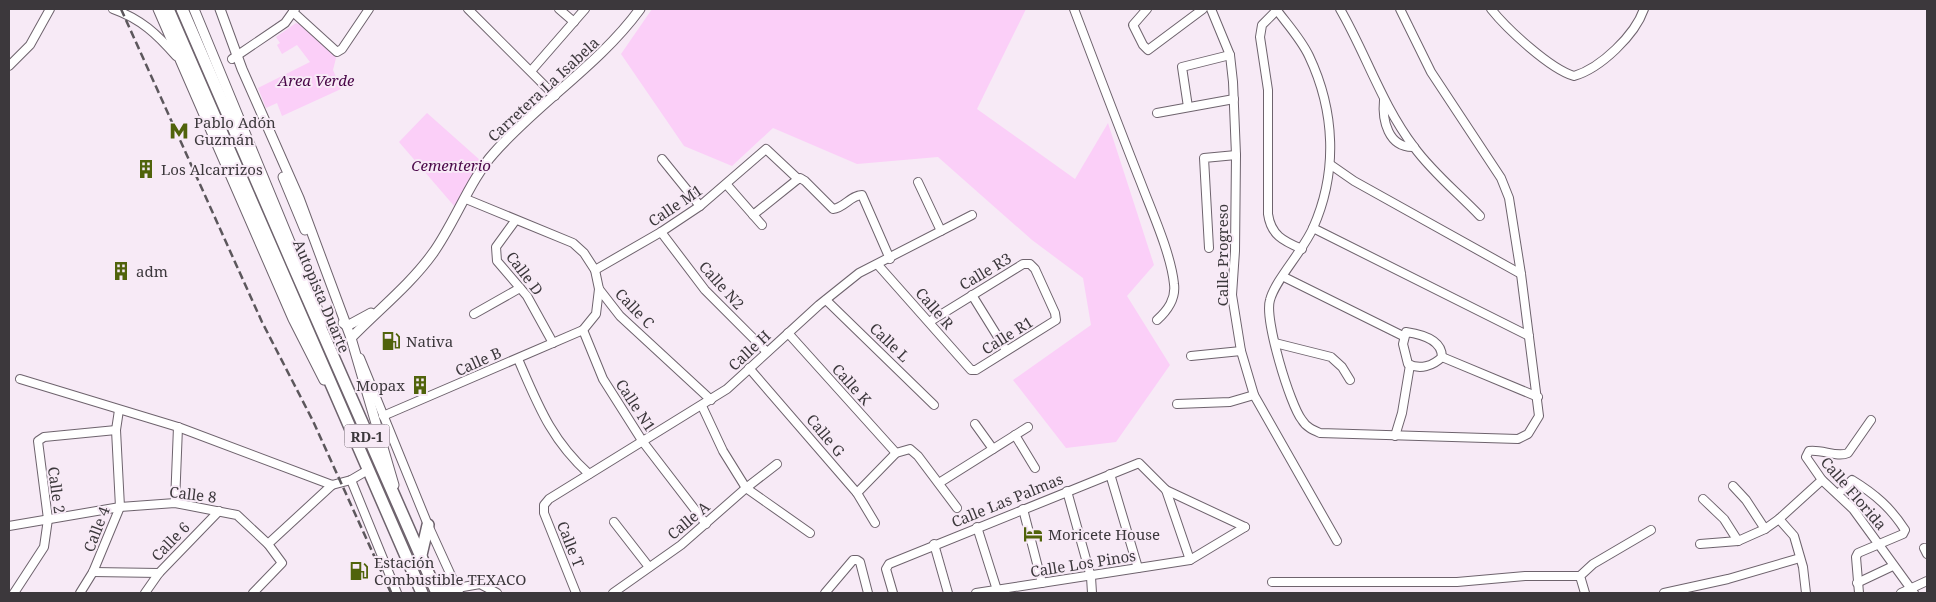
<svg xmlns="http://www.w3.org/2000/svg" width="1936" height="602" viewBox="0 0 1936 602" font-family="'Noto Serif',serif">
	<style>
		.green { fill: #fbcff8 }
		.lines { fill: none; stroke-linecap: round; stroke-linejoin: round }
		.minor-casing { stroke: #6e636d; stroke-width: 10 }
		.major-casing { stroke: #6e636d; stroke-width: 11 }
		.highway-casing { stroke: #6e636d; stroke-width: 14 }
		.minor { stroke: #fff; stroke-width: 8 }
		.major { stroke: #fff; stroke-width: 9 }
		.highway { stroke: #fff; stroke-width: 11 }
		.rail { stroke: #5c575c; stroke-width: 2.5; stroke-dasharray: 8 4; stroke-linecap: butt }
		.labels { text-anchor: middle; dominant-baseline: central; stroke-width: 4; stroke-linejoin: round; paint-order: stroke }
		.shield { fill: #f7eaf6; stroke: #746d74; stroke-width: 1 }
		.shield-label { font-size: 14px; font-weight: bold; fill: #3c383c }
		.park-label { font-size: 15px; font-style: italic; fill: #4a0849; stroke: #f7eaf6 }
		.street-label { font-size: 15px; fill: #3c383c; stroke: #f7eaf6 }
		.poi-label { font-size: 15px; fill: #3c383c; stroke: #f7eaf6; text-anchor: start }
	</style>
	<rect width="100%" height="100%" fill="#f7eaf6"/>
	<g class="green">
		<path d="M652,9h374l-49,100 98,70 33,-56 46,142 -27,31 43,69 -54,77 -50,6 -53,-68 78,-55 -8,-47 -51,-38 -94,-83 -81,7 -84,-36 -41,38 -48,-20 -63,-92z"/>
		<path d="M296,23l12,5 28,30 -3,12 8,19 -59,27 -5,-13 -11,5 -8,-20 52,-26 -13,-17 -15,9 -5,-9 3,-2 -4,-6z"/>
		<path d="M427,113l54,48 -26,46 -56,-65z"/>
	</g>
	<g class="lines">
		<g class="minor-casing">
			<g id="minor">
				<path d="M113,9c28,10 44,25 63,47"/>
				<path d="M468,9l87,87"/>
				<path d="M559,9l15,13"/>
				<path d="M1074,9c22,58 44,116 67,174 11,29 30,71 33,101 2,15 -6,26 -17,36"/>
				<path d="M1147,9l-14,16 10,20 5,5 55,-41"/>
				<path d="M1211,9l19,46 3,27 3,73 -1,96 -3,44 9,56 13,44 83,146"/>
				<path d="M1276,9c11,15 25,30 33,47 26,55 29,116 4,172 -10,23 -38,52 -43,72 -6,19 20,105 32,120 4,7 11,10 18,13l198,6 10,-5 11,-18 -18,-142 -12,-76 -8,-20 -70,-106 -31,-63"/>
				<path d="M1340,9c26,45 42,96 74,138 18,25 44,46 66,69"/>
				<path d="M1491,9c16,20 59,60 83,67 27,-8 61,-41 70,-67"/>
				<path d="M1277,10l-15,15 -2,12 8,53v124c3,21 15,27 34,35"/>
				<path d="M293,12l44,40 5,-3 27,-40"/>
				<path d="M232,59l53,-36 10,-14"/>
				<path d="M9,66l21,-21 20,-36"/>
				<path d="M531,71l54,-62"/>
				<path d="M1384,100c-2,20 4,48 30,47"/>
				<path d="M1188,107l-6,-40 48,-12"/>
				<path d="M1157,113l77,-14"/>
				<path d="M662,159l38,47"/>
				<path d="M1331,165l23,16 167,93"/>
				<path d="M798,179l2,-1 5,3 28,28c11,-1 18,-14 29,-14l28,64"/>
				<path d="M918,182l23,49"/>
				<path d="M727,185l35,40"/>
				<path d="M466,199l107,44 11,10 11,17 4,19 21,27 91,84"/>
				<path d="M753,215l45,-36"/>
				<path d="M515,221l-19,26 1,14 30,35 26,47"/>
				<path d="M1313,228l216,108"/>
				<path d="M661,232l44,58 62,62"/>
				<path d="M1209,248l-5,-90 32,-3"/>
				<path d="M878,265l93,105h5l80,-50 -1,-7 -20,-44 -5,-5h-7l-94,58"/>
				<path d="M595,270l66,-38 39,-26 66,-57 32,30"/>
				<path d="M1284,277l119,59"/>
				<path d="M599,289l-3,25 -13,16 20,49 40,63 63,82"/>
				<path d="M972,295l34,55"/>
				<path d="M826,300l108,105"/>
				<path d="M474,314l46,-26"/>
				<path d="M1406,332c14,2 36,7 36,25 -9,9 -22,13 -34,7l-5,-20z"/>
				<path d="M788,333l108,120"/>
				<path d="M1275,343l56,14 11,10 8,13"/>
				<path d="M1191,356l50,-5"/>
				<path d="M1442,357l96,40"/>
				<path d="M360,358l68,167 31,68"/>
				<path d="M518,359c20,46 33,81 71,115"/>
				<path d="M749,368l108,125 18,30"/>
				<path d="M20,379l158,48 154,58 19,-5 17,-10"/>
				<path d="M1177,404l53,-2 24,-7"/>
				<path d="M702,406l21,45 23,37 64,45"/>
				<path d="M383,416l200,-86"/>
				<path d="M1871,420l-23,33c-11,5 -26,-4 -39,-2l-3,6 16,23 31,29 61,84"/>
				<path d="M975,424l18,25"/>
				<path d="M1015,435l20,33"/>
				<path d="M1395,436l7,-23 8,-48"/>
				<path d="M1110,474l28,94"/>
				<path d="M351,480l46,113"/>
				<path d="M939,483l89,-56"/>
				<path d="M1733,486l13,14 19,29 14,-10 43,-39"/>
				<path d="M1166,490l79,37"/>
				<path d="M1067,491l24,86 1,16"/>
				<path d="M857,493l39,-40 14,-4 8,7 39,52"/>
				<path d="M1838,494l14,-14c23,14 39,28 53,50l-2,4 -45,19 -2,4 3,36"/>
				<path d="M1703,499l21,20 14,22 27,-12"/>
				<path d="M175,503l3,-76"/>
				<path d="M1023,509l19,74"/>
				<path d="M1779,519l15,17 9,31 3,26"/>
				<path d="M614,522l35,45"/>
				<path d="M9,526l111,-19 55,-4 62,12 31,29 14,19 -29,30"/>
				<path d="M977,527l20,63"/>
				<path d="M268,544l64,-59"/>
				<path d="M934,544l14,49"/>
				<path d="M1700,544l38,-3"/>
				<path d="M1924,548l3,6"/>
				<path d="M93,572l66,1"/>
				<path d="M1272,582h185l68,-6h55"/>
				<path d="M1857,583l36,-17"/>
				<path d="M457,588l23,-4 17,9"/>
				<path d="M14,593l30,-46 4,-28 -10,-78 6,-4 72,-7"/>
				<path d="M80,593l13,-21 27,-65 -4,-77 3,-20"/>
				<path d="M145,593l14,-20 60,-62"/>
				<path d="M576,593l-32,-80v-8l5,-6 178,-110 92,-84 40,-32 113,-58"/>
				<path d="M613,593l68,-48 65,-57 31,-24"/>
				<path d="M825,593l28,-33h4l3,2 8,31"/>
				<path d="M893,593l-7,-24 3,-5 250,-101 27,27 24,70"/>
				<path d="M976,593l214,-33 55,-33"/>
				<path d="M1585,593l-5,-17 13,-12 58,-34"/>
				<path d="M1664,593l64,-14 72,-21"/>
				<path d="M1901,593l26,-12"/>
			</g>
		</g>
		<g class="major-casing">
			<g id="major">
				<path d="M158,9l135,310 31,61"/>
				<path d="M194,9l129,313"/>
				<path d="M220,9l22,60 57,129 52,140 43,147"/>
				<path d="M283,177l22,53"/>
				<path d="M343,323l4,3 24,-13"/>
				<path d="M351,338c27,-28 59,-53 82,-85 21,-29 38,-75 61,-100 46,-52 105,-88 146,-144"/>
			</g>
		</g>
		<g class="highway-casing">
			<g id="highway">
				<path d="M168,9l254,584"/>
				<path d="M182,9c84,195 169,390 255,584"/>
				<path d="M421,555l7,-30"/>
				<path d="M433,584l22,9"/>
			</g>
		</g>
		<use href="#minor" class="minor"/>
		<use href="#major" class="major"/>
		<use href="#highway" class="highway"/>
		<path class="rail" d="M121,9l141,313 51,99 78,172"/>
	</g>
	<defs>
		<g id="metro-bare" transform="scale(1.5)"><path d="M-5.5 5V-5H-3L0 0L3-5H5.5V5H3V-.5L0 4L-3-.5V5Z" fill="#50630b" stroke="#f7eaf6" stroke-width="2.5" paint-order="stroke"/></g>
		<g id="building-bare" transform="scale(1.5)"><path d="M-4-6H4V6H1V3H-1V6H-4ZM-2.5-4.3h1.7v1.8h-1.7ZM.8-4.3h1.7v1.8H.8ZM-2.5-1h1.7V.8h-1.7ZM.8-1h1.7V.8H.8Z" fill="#50630b" stroke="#f7eaf6" stroke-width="2.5" paint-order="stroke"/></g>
		<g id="fuel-bare" transform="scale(1.5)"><path d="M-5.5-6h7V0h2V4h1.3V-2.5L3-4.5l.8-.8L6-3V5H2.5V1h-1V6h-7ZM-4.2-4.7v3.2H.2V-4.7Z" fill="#50630b" stroke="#f7eaf6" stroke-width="2.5" paint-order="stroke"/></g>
		<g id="hotel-bare" transform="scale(1.5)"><path d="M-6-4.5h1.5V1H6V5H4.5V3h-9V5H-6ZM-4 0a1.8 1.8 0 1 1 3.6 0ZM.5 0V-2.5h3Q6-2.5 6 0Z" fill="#50630b" stroke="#f7eaf6" stroke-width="2.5" paint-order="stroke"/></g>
	</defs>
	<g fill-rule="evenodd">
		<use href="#metro-bare" x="179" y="131"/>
		<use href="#building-bare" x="146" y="169"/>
		<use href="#building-bare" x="121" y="271"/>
		<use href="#fuel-bare" x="391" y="341"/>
		<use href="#building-bare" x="420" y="385"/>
		<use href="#hotel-bare" x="1033" y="534"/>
		<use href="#fuel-bare" x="359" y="571"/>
	</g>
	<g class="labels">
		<rect class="shield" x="344.5" y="424.5" width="45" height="23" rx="4"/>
		<g class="shield-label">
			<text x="367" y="436">RD-1</text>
		</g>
		<g class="park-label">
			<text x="316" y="80">Area Verde</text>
			<text x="451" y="165">Cementerio</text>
		</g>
		<g class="street-label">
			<text transform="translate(543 89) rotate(-43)">Carretera La Isabela</text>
			<text transform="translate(675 205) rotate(-34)">Calle M1</text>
			<text transform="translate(1222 255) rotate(-90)">Calle Progreso</text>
			<text transform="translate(985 271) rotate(-31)">Calle R3</text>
			<text transform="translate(525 273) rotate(53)">Calle D</text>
			<text transform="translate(722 285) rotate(48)">Calle N2</text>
			<text transform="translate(322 296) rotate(67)">Autopista Duarte</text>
			<text transform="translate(635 308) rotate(46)">Calle C</text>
			<text transform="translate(935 308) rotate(49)">Calle R</text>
			<text transform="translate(1007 335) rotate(-32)">Calle R1</text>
			<text transform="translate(890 342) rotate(44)">Calle L</text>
			<text transform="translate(749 350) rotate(-43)">Calle H</text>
			<text transform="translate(478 361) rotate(-24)">Calle B</text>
			<text transform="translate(852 384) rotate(48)">Calle K</text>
			<text transform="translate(636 405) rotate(57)">Calle N1</text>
			<text transform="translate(826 435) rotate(50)">Calle G</text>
			<text transform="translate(57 490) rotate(82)">Calle 2</text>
			<text transform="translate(1854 493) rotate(49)">Calle Florida</text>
			<text transform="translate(193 494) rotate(7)">Calle 8</text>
			<text transform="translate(1007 500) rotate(-22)">Calle Las Palmas</text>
			<text transform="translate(688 520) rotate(-40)">Calle A</text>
			<text transform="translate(96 529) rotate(-69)">Calle 4</text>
			<text transform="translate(170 541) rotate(-46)">Calle 6</text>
			<text transform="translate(571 544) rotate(68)">Calle T</text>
			<text transform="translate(1083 563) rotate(-9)">Calle Los Pinos</text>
		</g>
		<g class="poi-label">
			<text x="194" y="122">Pablo Adón<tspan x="194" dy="17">Guzmán</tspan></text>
			<text x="161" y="169">Los Alcarrizos</text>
			<text x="136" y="271">adm</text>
			<text x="406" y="341">Nativa</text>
			<text x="405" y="385" text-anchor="end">Mopax</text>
			<text x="1048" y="534">Moricete House</text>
			<text x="374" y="562">Estación<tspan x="374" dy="17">Combustible TEXACO</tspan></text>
		</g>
	</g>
	<rect width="1936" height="602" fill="none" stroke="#3c383c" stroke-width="20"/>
</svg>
